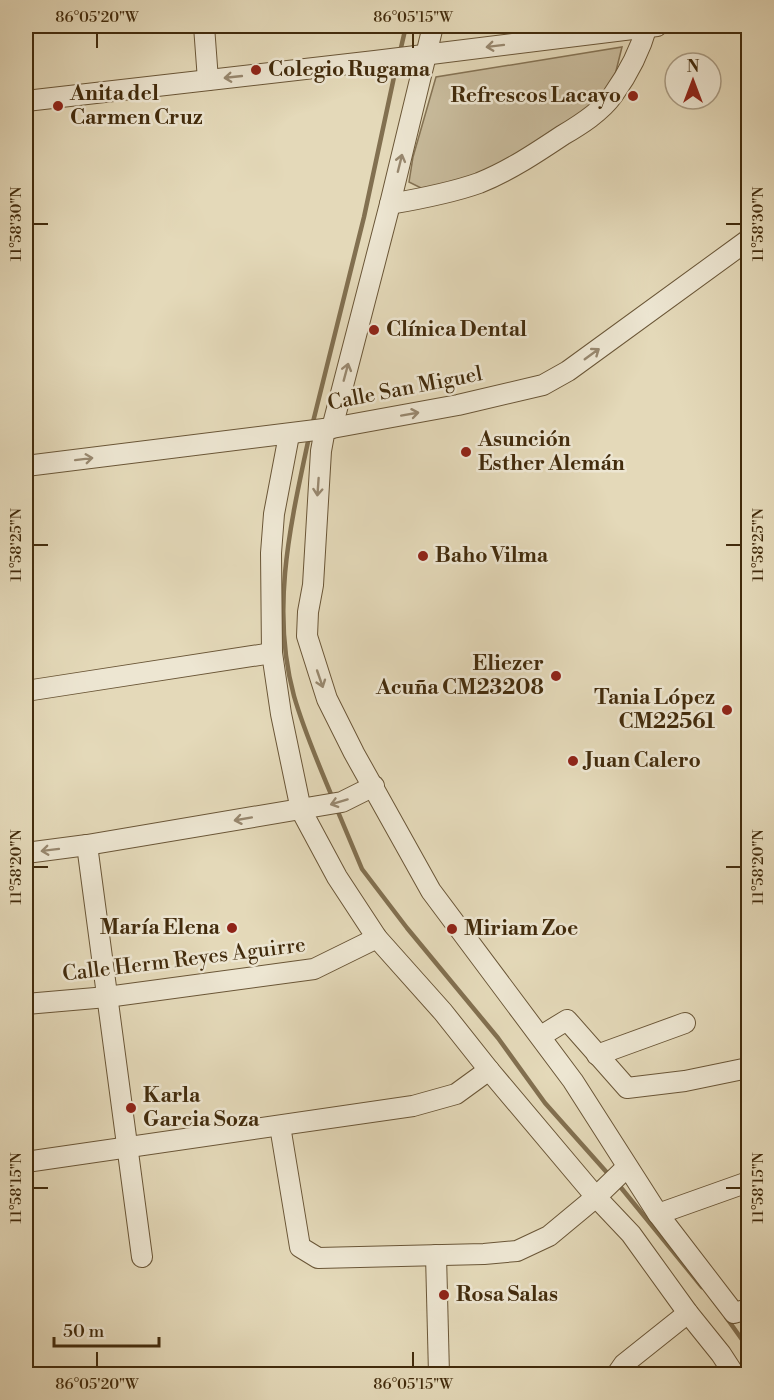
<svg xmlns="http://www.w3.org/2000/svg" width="774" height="1400" viewBox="0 0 774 1400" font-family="'Libre Bodoni',serif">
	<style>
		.green { fill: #c8bb9c; stroke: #857354; stroke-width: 1.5 }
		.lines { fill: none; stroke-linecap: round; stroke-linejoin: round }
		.stream { stroke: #827050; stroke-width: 4.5 }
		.minor-casing { stroke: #6a5637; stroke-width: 22 }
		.minor { stroke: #ede6d2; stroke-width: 20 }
		.oneway { stroke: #98886f }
		.ticks { fill: none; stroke: #422b0c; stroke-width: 2 }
		.poi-dot { fill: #8f2418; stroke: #ede6d2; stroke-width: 2 }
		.labels { text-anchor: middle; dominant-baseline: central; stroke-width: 5; stroke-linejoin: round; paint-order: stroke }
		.poi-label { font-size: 21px; font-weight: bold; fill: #422b0c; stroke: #ede6d2; text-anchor: start }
		.street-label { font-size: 21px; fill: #422b0c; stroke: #ede6d2 }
		.neatline { fill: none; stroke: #422b0c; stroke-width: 2 }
		.ticks-label { font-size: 15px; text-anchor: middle; fill: #422b0c }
	</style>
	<rect width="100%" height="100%" fill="#e4d9b9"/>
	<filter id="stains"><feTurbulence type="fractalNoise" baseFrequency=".00333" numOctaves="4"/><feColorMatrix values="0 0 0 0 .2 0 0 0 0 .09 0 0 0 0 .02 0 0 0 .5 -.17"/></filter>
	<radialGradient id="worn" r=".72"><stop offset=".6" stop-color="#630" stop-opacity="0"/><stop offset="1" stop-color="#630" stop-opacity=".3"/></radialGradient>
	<path class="green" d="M622,47l-11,44 -100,71 -62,24 -24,4 -16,-8 4,-25 23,-80z"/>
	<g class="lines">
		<g class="stream">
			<path d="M400,52l6,-26"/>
			<path d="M312,426l52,-209 33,-154"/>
			<path d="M309,437c-18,85 -39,172 -15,259 10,35 25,69 39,103"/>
			<path d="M336,807l26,62 45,59 91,110 47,65 65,73"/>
			<path d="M618,1184l84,103"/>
			<path d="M726,1317l22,31"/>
		</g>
		<g class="minor-casing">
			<g id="minor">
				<path d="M204,26l4,54"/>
				<path d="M26,101l349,-40 282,-35"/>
				<path d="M390,204c29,-5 61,-11 89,-21 30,-12 57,-30 84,-48 17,-10 38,-23 50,-40 15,-21 27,-44 34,-69"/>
				<path d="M332,428l58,-224 43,-178"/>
				<path d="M325,429l-4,22 -8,134 -5,27 -1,24 20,63 27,54 77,138 142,190 85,133 76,99 14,-4"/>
				<path d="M289,435l-15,79 -3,39 1,100 9,61 20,96 36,67 40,61 66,74 46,58 107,127 35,37 57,79 33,41 13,20"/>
				<path d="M26,466l306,-38 126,-23 85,-20 25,-14 180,-131"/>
				<path d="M26,691l246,-38"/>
				<path d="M87,845l55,412"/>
				<path d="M26,853l61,-8 255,-43 32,-16"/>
				<path d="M26,1004l81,-7 207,-28 63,-31"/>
				<path d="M541,1036l26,-16 60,68 58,-7 63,-13"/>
				<path d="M597,1055l88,-32"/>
				<path d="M280,1126l20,121 18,11 166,-4 33,-3 32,-15 47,-39 31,-30"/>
				<path d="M26,1162l387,-56 43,-12 33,-24"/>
				<path d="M658,1214l90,-32"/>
				<path d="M436,1255l3,119"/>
				<path d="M617,1374l7,-10 64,-51"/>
			</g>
		</g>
		<use href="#minor" class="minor"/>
	</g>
	<defs><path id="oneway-shaft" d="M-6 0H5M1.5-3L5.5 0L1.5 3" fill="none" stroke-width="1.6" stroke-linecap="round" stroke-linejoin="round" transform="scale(1.5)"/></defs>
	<g class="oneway">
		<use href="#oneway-shaft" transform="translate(495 46) rotate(173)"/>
		<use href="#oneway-shaft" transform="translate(233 77) rotate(174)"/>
		<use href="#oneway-shaft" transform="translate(400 163) rotate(-76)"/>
		<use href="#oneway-shaft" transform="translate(592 354) rotate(-36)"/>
		<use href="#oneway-shaft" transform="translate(346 372) rotate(-75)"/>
		<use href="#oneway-shaft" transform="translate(410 414) rotate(-10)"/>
		<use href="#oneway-shaft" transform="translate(84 459) rotate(-7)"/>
		<use href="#oneway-shaft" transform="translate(318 487) rotate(94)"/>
		<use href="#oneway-shaft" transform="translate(320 679) rotate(71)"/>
		<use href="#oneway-shaft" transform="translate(339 802) rotate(163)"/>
		<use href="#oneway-shaft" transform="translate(243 819) rotate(170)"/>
		<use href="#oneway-shaft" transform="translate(50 850) rotate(173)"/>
	</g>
	<path class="ticks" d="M97,33v15M413,33v15M33,224h15M726,224h15M33,545h15M726,545h15M33,867h15M726,867h15M33,1188h15M726,1188h15M97,1352v15M413,1352v15"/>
	<g class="poi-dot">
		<circle cx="256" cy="70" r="6"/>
		<circle cx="633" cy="96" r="6"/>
		<circle cx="58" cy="106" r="6"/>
		<circle cx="374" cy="330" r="6"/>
		<circle cx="466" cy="452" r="6"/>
		<circle cx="423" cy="556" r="6"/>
		<circle cx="556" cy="676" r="6"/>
		<circle cx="727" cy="710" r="6"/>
		<circle cx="573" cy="761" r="6"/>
		<circle cx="232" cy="928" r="6"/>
		<circle cx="452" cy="929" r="6"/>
		<circle cx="131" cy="1108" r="6"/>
		<circle cx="444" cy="1295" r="6"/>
	</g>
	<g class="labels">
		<g class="poi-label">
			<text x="268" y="70">Colegio Rugama</text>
			<text x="70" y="94">Anita del<tspan x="70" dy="24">Carmen Cruz</tspan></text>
			<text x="621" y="96" text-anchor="end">Refrescos Lacayo</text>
			<text x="386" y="330">Clínica Dental</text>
			<text x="478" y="440">Asunción<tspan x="478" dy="24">Esther Alemán</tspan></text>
			<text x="435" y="556">Baho Vilma</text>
			<text x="544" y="664" text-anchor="end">Eliezer<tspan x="544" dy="24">Acuña CM23208</tspan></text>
			<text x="715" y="698" text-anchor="end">Tania López<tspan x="715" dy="24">CM22561</tspan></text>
			<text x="585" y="761">Juan Calero</text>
			<text x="220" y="928" text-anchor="end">María Elena</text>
			<text x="464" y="929">Miriam Zoe</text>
			<text x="143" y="1096">Karla<tspan x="143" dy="24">Garcia Soza</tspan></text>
			<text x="456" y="1295">Rosa Salas</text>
		</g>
		<g class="street-label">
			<text transform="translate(405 389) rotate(-11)">Calle San Miguel</text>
			<text transform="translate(184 960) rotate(-7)">Calle Herm Reyes Aguirre</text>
		</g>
	</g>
	<rect width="774" height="1400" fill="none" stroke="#e4d9b9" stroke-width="66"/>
	<g transform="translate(693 81)"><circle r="28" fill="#ede6d2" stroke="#a99b83" stroke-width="1.5"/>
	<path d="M0-4.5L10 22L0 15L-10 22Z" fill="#8f2418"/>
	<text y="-9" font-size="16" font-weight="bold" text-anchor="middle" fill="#422b0c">N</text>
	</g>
	<path d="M54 1337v9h105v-9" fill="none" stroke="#422b0c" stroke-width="3"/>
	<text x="63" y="1337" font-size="18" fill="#422b0c" stroke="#ede6d2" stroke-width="4.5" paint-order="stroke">50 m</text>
	<rect x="33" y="33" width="708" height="1334" class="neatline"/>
	<g class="ticks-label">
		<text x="97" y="22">86°05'20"W</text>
		<text x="413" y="22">86°05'15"W</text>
		<text transform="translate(16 224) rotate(-90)" y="5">11°58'30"N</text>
		<text transform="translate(758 224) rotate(-90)" y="5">11°58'30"N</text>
		<text transform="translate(16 545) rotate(-90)" y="5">11°58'25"N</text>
		<text transform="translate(758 545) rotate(-90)" y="5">11°58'25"N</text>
		<text transform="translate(16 867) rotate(-90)" y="5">11°58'20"N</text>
		<text transform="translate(758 867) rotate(-90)" y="5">11°58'20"N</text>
		<text transform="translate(16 1188) rotate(-90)" y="5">11°58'15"N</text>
		<text transform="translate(758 1188) rotate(-90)" y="5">11°58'15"N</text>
		<text x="97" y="1389">86°05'20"W</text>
		<text x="413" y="1389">86°05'15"W</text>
	</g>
	<rect width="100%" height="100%" filter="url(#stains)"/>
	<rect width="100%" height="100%" fill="url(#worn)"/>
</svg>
